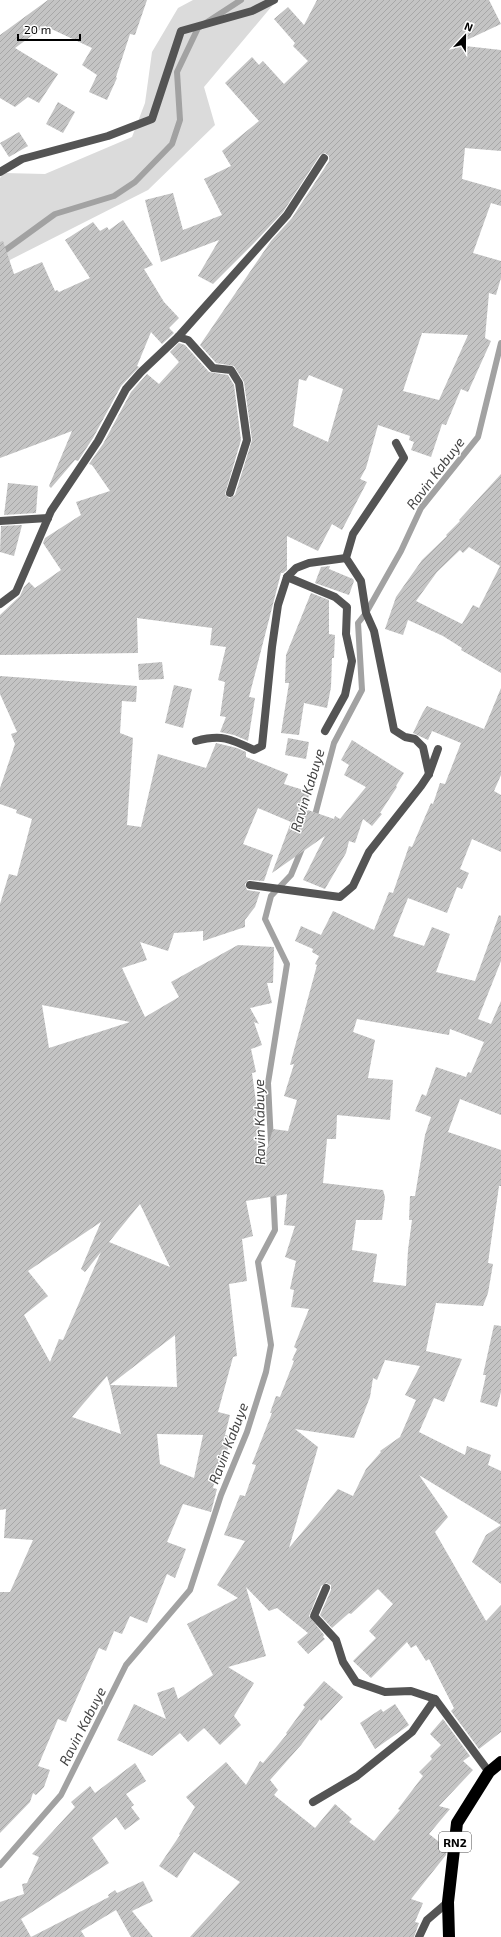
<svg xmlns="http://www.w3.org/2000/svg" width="501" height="1937" viewBox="0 0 501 1937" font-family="'Exo 2',sans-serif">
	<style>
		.green { fill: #dbdbdb }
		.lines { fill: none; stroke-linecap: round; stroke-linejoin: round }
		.stream { stroke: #a2a2a2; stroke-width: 6 }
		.building { fill: url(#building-hatch); fill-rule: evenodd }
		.street { stroke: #545454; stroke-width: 8 }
		.highway { stroke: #000; stroke-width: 12 }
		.labels { text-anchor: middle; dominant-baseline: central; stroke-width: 3; stroke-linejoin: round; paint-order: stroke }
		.shield { fill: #fff; stroke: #4c4c4c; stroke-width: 1 }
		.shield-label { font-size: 12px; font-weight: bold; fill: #000 }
		.water-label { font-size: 14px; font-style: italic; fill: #434343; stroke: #fff }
	</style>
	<defs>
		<pattern id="building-hatch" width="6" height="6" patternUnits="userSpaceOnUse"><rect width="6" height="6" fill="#c4c4c4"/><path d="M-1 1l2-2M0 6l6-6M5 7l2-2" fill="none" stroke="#a7a7a7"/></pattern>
	</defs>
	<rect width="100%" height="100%" fill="#fff"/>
	<path class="green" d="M193,0h84l-73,87 11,38 -67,65 -148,75v-87l4,-5 41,1 87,-37 13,-34 7,-51 26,-44z"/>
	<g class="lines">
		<g class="stream">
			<path d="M0,254l55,-40 59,-18 21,-14 37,-38 8,-24 -3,-48 21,-44 43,-28"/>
			<path d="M314,819l20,-76 28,-53 -4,-67 8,-10 35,-62 20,-43 57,-71 23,-94"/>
			<path d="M271,1143l-3,-60 19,-119 -22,-45 6,-23 20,-21 12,-29"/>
			<path d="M0,1865l61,-70 65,-130 64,-75 31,-95 26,-63 19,-60 5,-27 -13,-83 17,-32 -2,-42"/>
		</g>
	</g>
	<g class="building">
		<path d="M48,0h99l-12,35 -5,-1 -14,43 1,1 -10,22 -18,-8 8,-17 -15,-10 10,-17 -47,-22 -30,22 43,26 -19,29 -11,-6 -13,10 -15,-9v-63z"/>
		<path d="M317,0h172l12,24 -45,21 45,5v101l-36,-3 -3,31 39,11v16l-10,-3 -18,50 28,8v17l-5,17 -7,-2 -4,45 6,3 -23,51 -7,-3 -15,36 -4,-1 -11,33 -20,-7 3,-8 -5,-2 1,-4 -32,-11 -12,43 -6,11 7,3 -25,48 -10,-6 -14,27 -31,-15v34l-4,3h-2l-32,124 6,1 -7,43 -14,-6 -14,-3 6,-15 -6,-1 5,-34 -7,-2 8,-33 -16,-2 2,-17 -75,-10 1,35 -138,2v-40l20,-19 4,-9 5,-5 6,6 26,-18 -18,-27 2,-5 36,-23 -5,-13 34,-11 -18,-26 -3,-1 14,-20 28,-52 16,-18 12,10 20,-22 -9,-10 9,-9 6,2 24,27 19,3 6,10 7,55 -16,54 4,4 6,-3 17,-55 -8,-58 -10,-16 -18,-3 -16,-18 71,-104 21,-23 37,-57v-5l-4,-3 -5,2 -37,57 -28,30 -42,42 -15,-8 21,-36 -58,22 -16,-62 28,-7 10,37 39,-15 -18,-36 27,-13 -9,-15 37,-30 -34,-38 27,-26 7,8 4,-4 21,23 24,-23 -15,-15 2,-3 -21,-24 14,-12 16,18zM422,333l46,2 -29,65 -36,-9zM309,375l34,14 -15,53 -35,-16 6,-47 7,2z"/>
		<path d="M58,102l17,10 -12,21 -17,-9z"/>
		<path d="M19,132l9,14 -19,11 -9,-14z"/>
		<path d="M123,220l30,45 -9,4 20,33 15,16 -10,10 5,5 -12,11 -11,-12 -14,34 2,1 -18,19 -28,52 -15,23 -3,-1 -24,28 -2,-2 23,-55 -72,27v-216l3,-1 11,33 28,-12 13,29 2,-1 2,2 31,-14 -25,-38 28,-18 7,9 7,-4 2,3z"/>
		<path d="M501,474v199l-40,-23 1,-2 -19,-12 -35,-16 -5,15 -18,-6 11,-32 26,-37 25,-24 -1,-1 14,-14 -1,-1zM469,547l31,19 -21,42 -6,-3 -11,19 -46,-23 21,-29 23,-22 3,3z"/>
		<path d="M8,483l30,3 -2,27 -32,2z"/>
		<path d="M22,525l-8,31 -14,-4 1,-26z"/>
		<path d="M330,566l-1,3 24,10 1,2 -5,14 -34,-12 6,-16z"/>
		<path d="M311,593l18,7v34l6,1 -1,23h-2l-1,29 -4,21 -23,-5 -5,32 -18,-2 8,-50h-4l1,-28z"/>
		<path d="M162,662l2,17 -25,1 -1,-16z"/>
		<path d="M0,676l137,10 -1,16 -14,-1 -2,32 13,5 -6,87 14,2 17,-73 48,14 10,-25 21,5 9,4v5l42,17 -4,10 26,8 -5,17 29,10 1,-3 5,3 26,-32 -22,-12 5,-10 -8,-5 11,-20 52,33 -8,13 1,1 -17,26 2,1 -10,12 -9,-7 -8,24 -6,-2 -3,12 -21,36 -22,-9 22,-44 -53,37 19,-51 -33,-14 -15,36 30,11 -9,26 -16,-1 -3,4 2,6 13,2 -5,15 -10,13v7l-42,14v-10l-29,2 -6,18 -28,-9 7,18 -25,8 23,49 34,-20 -8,-15 67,-37 36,2 -1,36h-6l5,20 -22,5 9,16 -5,-2 8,23 -11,4 5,23 -4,1 12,86 9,-30 15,2 9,-31 -13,-4 10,-32 -4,1 27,-100 -2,-1 4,-8 -7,-4 1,-3 -18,-8 6,-15 20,9 12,-24 41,19 15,-38 4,1 16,-47 3,1 19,-44 2,1 7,-21 5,1 16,-41 -29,-12 -4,9 -15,-7 10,-21 4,-6 57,23 17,-41v87l-7,16 7,4v57l-29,-13 -12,30 9,4 -7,16 -5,-2 -10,26 -39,-15 -15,38 31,10 8,-19 18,7 -14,38 39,9 24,-66 2,1v45l-23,58 13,5 10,-23v114l-41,-16 -12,33 53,18v36h-2l-11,77 5,1 -5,29 -5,13 -47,-3 -10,48 36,8 -18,43 -10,-4 -15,34 46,23 2,-9 24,9 -3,10 13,6v113l-29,-22 14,-27 15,-10 -82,-50 29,42 -13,15 51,89 15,-16v127l-22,17 -28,-38 3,-3 -25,-49 -3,2 -10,-16 -5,3 -4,-6 -36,36 -18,-17 23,-23 -7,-7 24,-27 -15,-15 -27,25 -2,-1 -17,15 -12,-13 11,-25v-5l-5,-2 -5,3 -12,30 15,19 -1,2 2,2 -17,15 -11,-12 11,-9 -31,-25 -8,3 -23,-24 20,69 -38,11 26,16 -20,33 7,9 -21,20 -16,-17 -16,14 -8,-9 -28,23 -35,-16 17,-36 32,15 -9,-26 17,-6 4,12 35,-24 -26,-51 51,-26 -21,-13 28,-44 -21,-6 16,-40 5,1 11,-31 -4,-1 20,-51h-2l6,-17 4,1 14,-36 -2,-1 5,-11 -3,-2 15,-38 -18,-2 3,-17 -4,-1 6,-28 -11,-4 10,-31 -11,-1 3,-31 -41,7 7,35 -11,3 5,42 -18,3 8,72 -4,1 -15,55 12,3 -5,20 6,2 -5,19 -5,-2 -8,34 4,1 -6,23 -28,-8 -16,38 19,7 -11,29 -8,-4 -20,49 -17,-7 -8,18 -8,-3 -8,20 -7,-3 -33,74 -8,-3 -20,47 12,4 -6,17 -8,8 -3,-2 -3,9 -30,31v-241h10l23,-52 -29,-2 2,-29 -6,1v-606l9,-30 8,2 15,-57 -16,-6 1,-3 -17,-6v-16l15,-44 -4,-10 6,-2 -17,-38zM42,1005l88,17 -81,26zM357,1019l92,16 1,-6 34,13 -13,31 -3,-1 -2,5 -30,-10 -10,29 -4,-2 -7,17 16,6 -6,18 -10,61h-5l-1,24h3l-4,30 -2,36 -33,-4 4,-28 -25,-4 4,-30h26l3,-23 -2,-7 -60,-7 4,-44h9l1,-24 53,5 3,-40 -25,-2 7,-38 -22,-8zM140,1204l30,63 -61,-25zM101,1222l-20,47 4,3 16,-20 -38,88 -4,-1 -9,23 -26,-47 24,-19 -20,-25zM175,1335l2,52 -67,-2zM385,1360l35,6 -15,29 11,5 -16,37 -20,14 1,1 -15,17 -13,27 -15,-7 -49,59 29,-101 -23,-18 59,9 16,-41 3,-19 4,2zM107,1376l3,10 11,48 -49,-17zM157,1434l46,1 -9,43 -34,-14z"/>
		<path d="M174,685l18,4 -9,39 -18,-5z"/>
		<path d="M288,738l21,4 -3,17 -21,-4z"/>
		<path d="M494,1325l7,1v66l-4,15 -17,-5 6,-27h-3z"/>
		<path d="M324,1681l19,16 -22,24 -1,-2 -19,26 -31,35 8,10 -4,5 41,33 20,-24 17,15 -3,3 25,19 26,-31 -2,-1 25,-33 -4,-4 13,-13 -2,-3 11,-11 -11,-11 13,-15 27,37 -7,5 10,9 -34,36 11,3 -21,25 18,14 -1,7 -35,44 12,4 -8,19 4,1 -5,14h-224l50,-55 -46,-30 -17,26 -18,-12 21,-31 -1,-1 16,-27 -9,-10 40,-35 20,23 14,-24 3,2 24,-29 -1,-1 19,-26 -2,-2z"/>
		<path d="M395,1704l14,21 -34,24 -15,-26 21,-14 2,3z"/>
		<path d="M135,1763l11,18 -20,13 8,11 -3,2 9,12 -15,11 -9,-13 -24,21 17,25 -88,56 10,18h-31v-35l24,-8 -2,-10 5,-1 12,-26 -7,-3 43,-47 -4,-5 19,-16 5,7z"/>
		<path d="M143,1881l10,20 -21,10 21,26h-22l-15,-27 -35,21 4,6h-54l78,-40 -1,-2 7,-5 2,3z"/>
	</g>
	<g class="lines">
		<g class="street">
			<path d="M0,172l22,-13 86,-23 44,-17 29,-88 71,-20 22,-11"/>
			<path d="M178,337l10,3 25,28 18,2 8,13 8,57 -17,53"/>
			<path d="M396,443l8,15 -51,76 -7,24 15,23 5,32 8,18 20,99 11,7 10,2 8,8 6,27"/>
			<path d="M0,521l48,-3"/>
			<path d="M287,577l48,20 12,10 -1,27 6,27 -7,34 -20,36"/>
			<path d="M0,604l16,-12 35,-81 47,-70 28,-52 15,-17 37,-35 109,-122 37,-57"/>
			<path d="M196,741c26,-7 35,-2 58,9l8,-4 10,-99 6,-42 9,-28 9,-9 13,-5 37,-5"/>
			<path d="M250,885l90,12 13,-11 16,-34 52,-66 8,-12 9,-25"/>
			<path d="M326,1588l-12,28 22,24 7,22 13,20 29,10 26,-1 24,8 54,73"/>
			<path d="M313,1802l44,-26 55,-44 23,-33"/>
			<path d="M419,1937l8,-17 21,-18"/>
		</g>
		<path class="highway" d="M449,1937l-1,-35 9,-79 32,-51 12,-10"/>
	</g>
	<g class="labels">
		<rect class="shield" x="439" y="1832" width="32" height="20" rx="3"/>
		<g class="shield-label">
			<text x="455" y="1842">RN2</text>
		</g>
		<g class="water-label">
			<text transform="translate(435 473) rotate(-53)">Ravin Kabuye</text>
			<text transform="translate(307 790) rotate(-73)">Ravin Kabuye</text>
			<text transform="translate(259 1122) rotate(-91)">Ravin Kabuye</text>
			<text transform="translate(228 1443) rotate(-69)">Ravin Kabuye</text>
			<text transform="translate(82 1726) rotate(-63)">Ravin Kabuye</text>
		</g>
	</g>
	<g transform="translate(465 36) rotate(22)" stroke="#ffffff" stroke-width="3" paint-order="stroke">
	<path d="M0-3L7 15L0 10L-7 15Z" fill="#000000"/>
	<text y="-6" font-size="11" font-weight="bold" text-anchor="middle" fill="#000000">N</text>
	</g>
	<path d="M18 34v6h62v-6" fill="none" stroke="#000000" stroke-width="2"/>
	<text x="24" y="34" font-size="12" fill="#000000" stroke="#ffffff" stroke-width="3" paint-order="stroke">20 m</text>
</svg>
